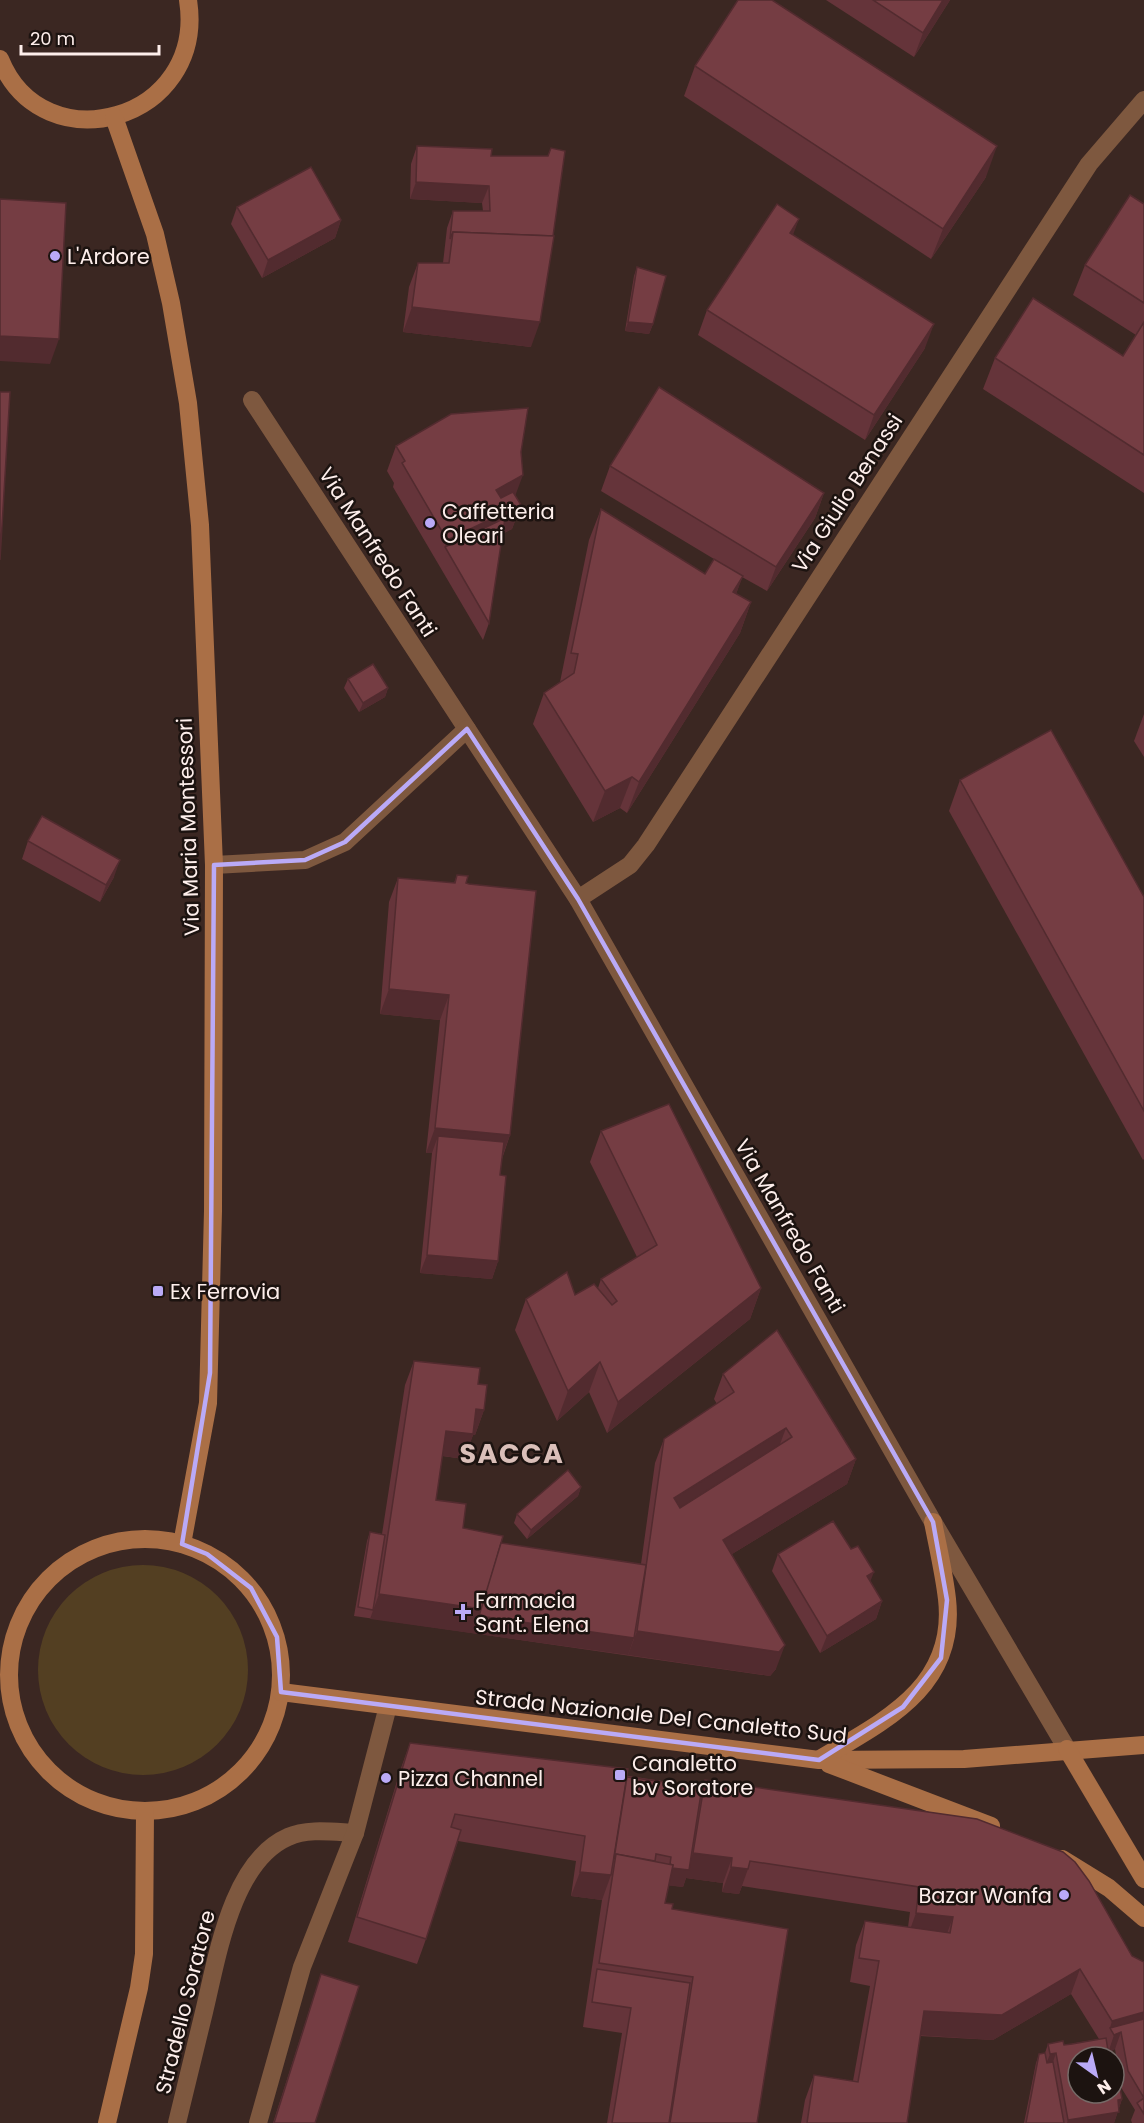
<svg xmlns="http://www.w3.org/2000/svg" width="1144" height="2123" viewBox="0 0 1144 2123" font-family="Poppins,sans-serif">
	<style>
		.green { fill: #533f22 }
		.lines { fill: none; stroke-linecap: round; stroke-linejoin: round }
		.street { stroke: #7e583f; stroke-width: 18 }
		.secondary { stroke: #aa6f46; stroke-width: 18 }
		.wall { fill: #65343a }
		.shaded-wall { fill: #522b2f }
		.building { fill: #753d43; stroke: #522b2f; stroke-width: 1.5; fill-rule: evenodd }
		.marked { fill: none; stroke: #baaaf7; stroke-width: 4.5; stroke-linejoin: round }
		.poi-dot { fill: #baaaf7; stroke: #1c1310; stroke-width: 2 }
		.labels { text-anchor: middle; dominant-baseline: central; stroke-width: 5; stroke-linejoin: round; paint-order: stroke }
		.poi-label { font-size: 21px; fill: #fdeeeb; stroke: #1c1310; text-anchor: start }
		.street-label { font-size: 21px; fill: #fdeeeb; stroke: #1c1310 }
		.district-label { font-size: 27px; font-weight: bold; letter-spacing: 1.5px; fill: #dabfb9; stroke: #1c1310 }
	</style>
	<rect width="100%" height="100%" fill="#3b2722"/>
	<circle class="green" cx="143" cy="1670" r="105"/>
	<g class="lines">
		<g class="street">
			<path d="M252,400l326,499 355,623 134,227"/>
			<path d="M214,865l91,-5 40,-18 122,-113"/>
			<path d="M578,899l52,-34 16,-20 443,-681 55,-64"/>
			<path d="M177,2123c9,-37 18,-74 27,-111 13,-53 27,-150 84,-175 19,-9 46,-5 67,-4"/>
			<path d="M258,2123l44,-156 53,-134 33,-127"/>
		</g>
		<g class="secondary">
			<path d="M0,59c43,107 207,62 188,-59"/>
			<path d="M114,117l41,117 16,69 17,100 12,122 14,340 -1,346 -5,192 -26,141"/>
			<circle cx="145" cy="1675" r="136"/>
			<path d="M281,1692l538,68 145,-1 180,-14"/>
			<path d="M1067,1749l77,130"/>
			<path d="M820,1759c64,-38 137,-72 127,-160 -3,-26 -9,-51 -14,-77"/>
			<path d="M829,1764l162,62"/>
			<path d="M1062,1859l47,29 35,30"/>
			<path d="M107,2123l32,-135 5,-34 1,-143"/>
		</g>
	</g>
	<g class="wall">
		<path d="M826,0h124l-36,57z"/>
		<path d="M695,66l291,111 -55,82 -247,-163z"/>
		<path d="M417,146l74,10 40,191 -128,-15 6,-45 9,-24h25l4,-35 6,-17h30l-1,-8 -72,-4 1,-35z"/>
		<path d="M1144,204v289l-161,-104 12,-31 128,-2 13,-21 -63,-40 12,-30z"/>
		<path d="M237,207l104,13 -6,18 -73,40 -31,-54z"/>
		<path d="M637,267l16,57 -4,10 -24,-3 9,-55z"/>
		<path d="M707,310l218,38 -60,92 -167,-105z"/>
		<path d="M396,446l125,6 -6,44 6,9 -9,24 -10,5 -13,89 -6,17 -90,-153 1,-4 -7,-12z"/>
		<path d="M610,466l214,27 -9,25 -48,73 -25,-14 -6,17 15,8 -11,31 -113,180 -7,-5 -27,14 -60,-98 11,-31 16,-11 29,-142 12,-31 104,65 9,-15 -113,-68z"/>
		<path d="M348,679l40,9 -3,9 -26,15 -15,-24z"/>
		<path d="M1144,714v43l-10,-16z"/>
		<path d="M960,780l184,117v262l-1,1 -194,-349z"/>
		<path d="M28,841l86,36 -14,25 -78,-43z"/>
		<path d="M457,875l9,8 44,252 -8,24 -2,16 -2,86 -6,18 -72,-6 12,-120h-6l14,-133 -60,-6 9,-112 9,-24 56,5z"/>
		<path d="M601,1131l160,157 -11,31 -143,114 -18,-41 -32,29 -42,-91 11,-31 49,-4 23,-7 3,-9 36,-22 -47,-95z"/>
		<path d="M414,1361l64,23 6,26 -9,25h-2l-9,24 -22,-3 -6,44 27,28 38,15 140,21 14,-101 9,-24 53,-35 -3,-5 9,-25 133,85 -9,25 -115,70 44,115 -6,7 -416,-60 13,-75 3,-9 12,2 23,-149z"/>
		<path d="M581,1487l-3,9 -51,43 -13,-16 3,-9z"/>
		<path d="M778,1554l92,27 12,20 -6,18 -56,34 -48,-82z"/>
		<path d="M410,1743l292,44 3,-7 427,176 12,6v161h-12l-1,-3 4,-10 -13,-21 -7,-40 -7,3 -30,5 44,42 -8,24h-90l12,-60 3,-9 6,-1 3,-9 16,1 35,-6 -28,-45 -78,46 -73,-4 -13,87h-106l4,-23 9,-25 39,6 17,-95 -20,-4 6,-37 9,-24 43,6 2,-15 -168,-26 -3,8 -17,-2 1,-9 -37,-5 -3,9 -15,-2 -3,18 7,6 85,214h-150l15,-90 -39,-6 19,-127 -31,-4 5,-35 -118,-20 -32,98 -9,25 -69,-22 53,-174z"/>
		<path d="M321,1974l-6,149h-42l42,-131z"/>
	</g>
	<g class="shaded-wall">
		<path d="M943,0h7l-36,57 9,-24z"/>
		<path d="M997,146l-11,31 -55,82 12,-30z"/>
		<path d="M416,182l73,4 -7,17 -72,-4z"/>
		<path d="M799,219l-9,24v-10z"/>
		<path d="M341,220l-6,18 -73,40 6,-18z"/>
		<path d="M412,307l128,15 -9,25 -128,-15z"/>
		<path d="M628,322l25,2 -4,10 -24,-3z"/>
		<path d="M934,324l-9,24 -60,92 9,-25z"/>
		<path d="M0,336l59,3 -9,25 -50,-3z"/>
		<path d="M523,475l-9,24 -27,15 9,-24z"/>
		<path d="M824,493l-9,25 -48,73 9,-24z"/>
		<path d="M521,505l-9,24 -61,29 -6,-11 2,-7z"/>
		<path d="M743,576l-12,31 2,-15z"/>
		<path d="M751,602l-11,31 -113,180 12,-31z"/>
		<path d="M388,688l-3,9 -26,15 4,-9z"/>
		<path d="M632,777l-12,31 -27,14 12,-31z"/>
		<path d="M120,860l-6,17 -14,25 6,-17z"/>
		<path d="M389,989l60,6 -9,25 -60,-6z"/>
		<path d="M435,1128l75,7 -9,25 -63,-24 -6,17h-6z"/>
		<path d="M427,1255l71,6 -6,18 -72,-6z"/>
		<path d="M761,1288l-11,31 -143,114 11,-31z"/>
		<path d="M600,1362l-11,30 -32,29 11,-30z"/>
		<path d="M476,1409l8,1 -9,25h-2l-9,24 -27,-4 9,-24z"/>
		<path d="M786,1428l-9,24 -112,70 9,-24z"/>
		<path d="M856,1459l-9,25 -133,81 9,-25z"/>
		<path d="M581,1487l-3,9 -51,43 4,-9z"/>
		<path d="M874,1572l-7,18v-14z"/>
		<path d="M379,1594l103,15 152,29 -6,17 -258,-36z"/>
		<path d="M882,1601l-6,18 -56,34 7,-17z"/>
		<path d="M637,1631l148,14 -9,24 -6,7 -142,-21z"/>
		<path d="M693,1853l39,5 -9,25 -37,-5 -3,9 -20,-2 7,-18 16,2z"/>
		<path d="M731,1867l17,2 -9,25 -17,-2z"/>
		<path d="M580,1872l31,3 -9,25 -31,-4z"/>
		<path d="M916,1913l37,4 -9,25 -37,-4z"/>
		<path d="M1080,1969l-9,25 -78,46 -78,-5 9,-24z"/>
		<path d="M1144,2012v22l-23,-2 -6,17 -7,4 6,-18 -4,-7 2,-7z"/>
		<path d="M1056,2053l-6,18 -7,1 7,-18z"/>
		<path d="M1122,2099l-8,24h-47l1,-3z"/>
	</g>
	<g class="building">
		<path d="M738,0h34l225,146 -54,83 -248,-163z"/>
		<path d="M873,0h70l-20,33z"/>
		<path d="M417,146l75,3 -1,7h57l3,-8 14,3 -12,85 -100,-4 -3,7 3,-28h37l-1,-25 -73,-4z"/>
		<path d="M311,167l30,53 -73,40 -31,-53z"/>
		<path d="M1130,195l14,9v99l-59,-38z"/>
		<path d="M0,199l66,4 -7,136 -59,-3z"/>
		<path d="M777,204l22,15 -9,14 144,91 -60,91 -167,-105z"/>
		<path d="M453,232l101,4 -14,86 -128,-15 6,-44h31z"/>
		<path d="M637,267l29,9 -13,48 -25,-2z"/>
		<path d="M1033,298l90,58 21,-34v133l-149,-97z"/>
		<path d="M659,387l165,106 -48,74 -166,-101z"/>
		<path d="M0,392h10l-10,168z"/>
		<path d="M528,408l-7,44 2,23 -27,15 5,8 12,-6 8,13 -74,35 -45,-77 3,-2 -9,-15 55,-32z"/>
		<path d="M601,509l104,65 9,-15 29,17 -10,16 18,10 -112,180 -7,-5 -27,14 -61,-98 30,-20 4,-19 -7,-1z"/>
		<path d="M505,518l-16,105 -44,-76z"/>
		<path d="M373,664l15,24 -25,15 -15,-24z"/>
		<path d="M1051,730l93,167v214l-184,-331z"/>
		<path d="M42,816l78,44 -14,25 -78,-44z"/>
		<path d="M457,875l11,1 -2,7 3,1 67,7 -26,244 -75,-7 14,-133 -60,-6 9,-111 57,5z"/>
		<path d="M669,1104l92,184 -143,114 -18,-40 -32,29 -42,-92 41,-27 8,23 19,-11 18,21 5,-4 -16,-22 56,-34 -56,-114z"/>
		<path d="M438,1136l66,6 -4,33 6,1 -8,85 -71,-6z"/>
		<path d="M777,1330l79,129 -133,81 62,105 -6,7 -142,-21 27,-192 70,-47 -11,-18zM786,1428l6,9 -112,71 -6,-10z"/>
		<path d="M414,1361l66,7 -2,16 9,1 -3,25 -8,-1 -3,25 -27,-3 -10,69 30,4 -3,24 40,8 -21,73 -103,-15z"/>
		<path d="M568,1470l13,17 -50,43 -14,-16z"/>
		<path d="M833,1521l18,28 7,-3 16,26 -7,4 15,25 -55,35 -49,-82z"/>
		<path d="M370,1532l15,3 -12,75 -15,-3z"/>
		<path d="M501,1543l145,22 -12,73 -155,-22z"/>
		<path d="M410,1743l218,26 -17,106 -31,-3 5,-36 -130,-22 -4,13 10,3 -35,109 -69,-22z"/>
		<path d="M627,1777l75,10 -13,83 -17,-2 1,-3 -3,-1 1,-7 -15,-3 -1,7 -39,-7 -2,5z"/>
		<path d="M705,1780l272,39 86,33 12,10 14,19 43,75 12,6v50l-32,9 -32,-52 -78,46 -78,-4 -17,112h-100l7,-48 44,7 21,-121 -20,-3 6,-37 85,12 3,-16 -37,-4 3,-26 -169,-26 -2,8 -17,-2 1,-9 -39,-5z"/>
		<path d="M616,1854l57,11 -8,38 8,1 -1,5 116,20 -31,194h-87l23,-146 -94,-14z"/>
		<path d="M597,1969l93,14 -21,140h-57l19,-115 -39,-6z"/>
		<path d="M321,1974l38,12 -44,137h-41z"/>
		<path d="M1144,2019v79l-16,-27 -7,-39 -7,3 -4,-7z"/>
		<path d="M1106,2038l3,19h-31v36h36v-17h4l4,23 -4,1 1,12 -51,8 -12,-67 -6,1 -2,-10 15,-3 1,4 8,-1z"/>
		<path d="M1045,2053l2,10 6,-1 11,61h-38l13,-69z"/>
		<path d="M1144,2098v16l-7,-11z"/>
	</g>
	<path class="marked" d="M467,729l111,170 355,623 14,78 -6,58 -38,49 -84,53 -538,-68 -4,-55 -26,-49 -44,-34 -25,-10 28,-171 4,-508 91,-5 40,-18z"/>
	<g class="poi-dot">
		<circle cx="55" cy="256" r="6"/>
		<circle cx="430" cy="523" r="6"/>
		<rect x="152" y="1285" width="12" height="12" rx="3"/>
		<path d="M460 1603h6v6h6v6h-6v6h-6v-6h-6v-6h6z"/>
		<rect x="614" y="1769" width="12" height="12" rx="3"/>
		<circle cx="386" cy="1778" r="6"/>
		<circle cx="1064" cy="1895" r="6"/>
	</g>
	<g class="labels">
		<g class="poi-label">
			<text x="67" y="256">L'Ardore</text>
			<text x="442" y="511">Caffetteria<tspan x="442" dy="24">Oleari</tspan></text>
			<text x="170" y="1291">Ex Ferrovia</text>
			<text x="475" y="1600">Farmacia<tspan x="475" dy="24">Sant. Elena</tspan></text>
			<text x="632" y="1763">Canaletto<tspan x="632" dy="24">bv Soratore</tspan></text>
			<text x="398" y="1778">Pizza Channel</text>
			<text x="1052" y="1895" text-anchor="end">Bazar Wanfa</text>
		</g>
		<g class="street-label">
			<text transform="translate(847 493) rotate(-57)">Via Giulio Benassi</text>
			<text transform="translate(378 552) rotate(57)">Via Manfredo Fanti</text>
			<text transform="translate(188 827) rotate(-92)">Via Maria Montessori</text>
			<text transform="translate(790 1226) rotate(60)">Via Manfredo Fanti</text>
			<text transform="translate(661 1716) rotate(6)">Strada Nazionale Del Canaletto Sud</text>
			<text transform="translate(185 2002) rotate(-76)">Stradello Soratore</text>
		</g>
		<g class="district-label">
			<text x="512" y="1453">SACCA</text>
		</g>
	</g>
	<g transform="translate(1096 2075) rotate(146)"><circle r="28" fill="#1c1310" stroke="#766b68" stroke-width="1.5"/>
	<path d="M0-4.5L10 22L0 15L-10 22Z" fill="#baaaf7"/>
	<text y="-9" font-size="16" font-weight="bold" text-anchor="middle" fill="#fdeeeb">N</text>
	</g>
	<path d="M21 45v9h138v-9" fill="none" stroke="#fdeeeb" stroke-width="3"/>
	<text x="30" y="45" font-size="18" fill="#fdeeeb" stroke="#1c1310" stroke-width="4.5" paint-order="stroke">20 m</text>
</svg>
